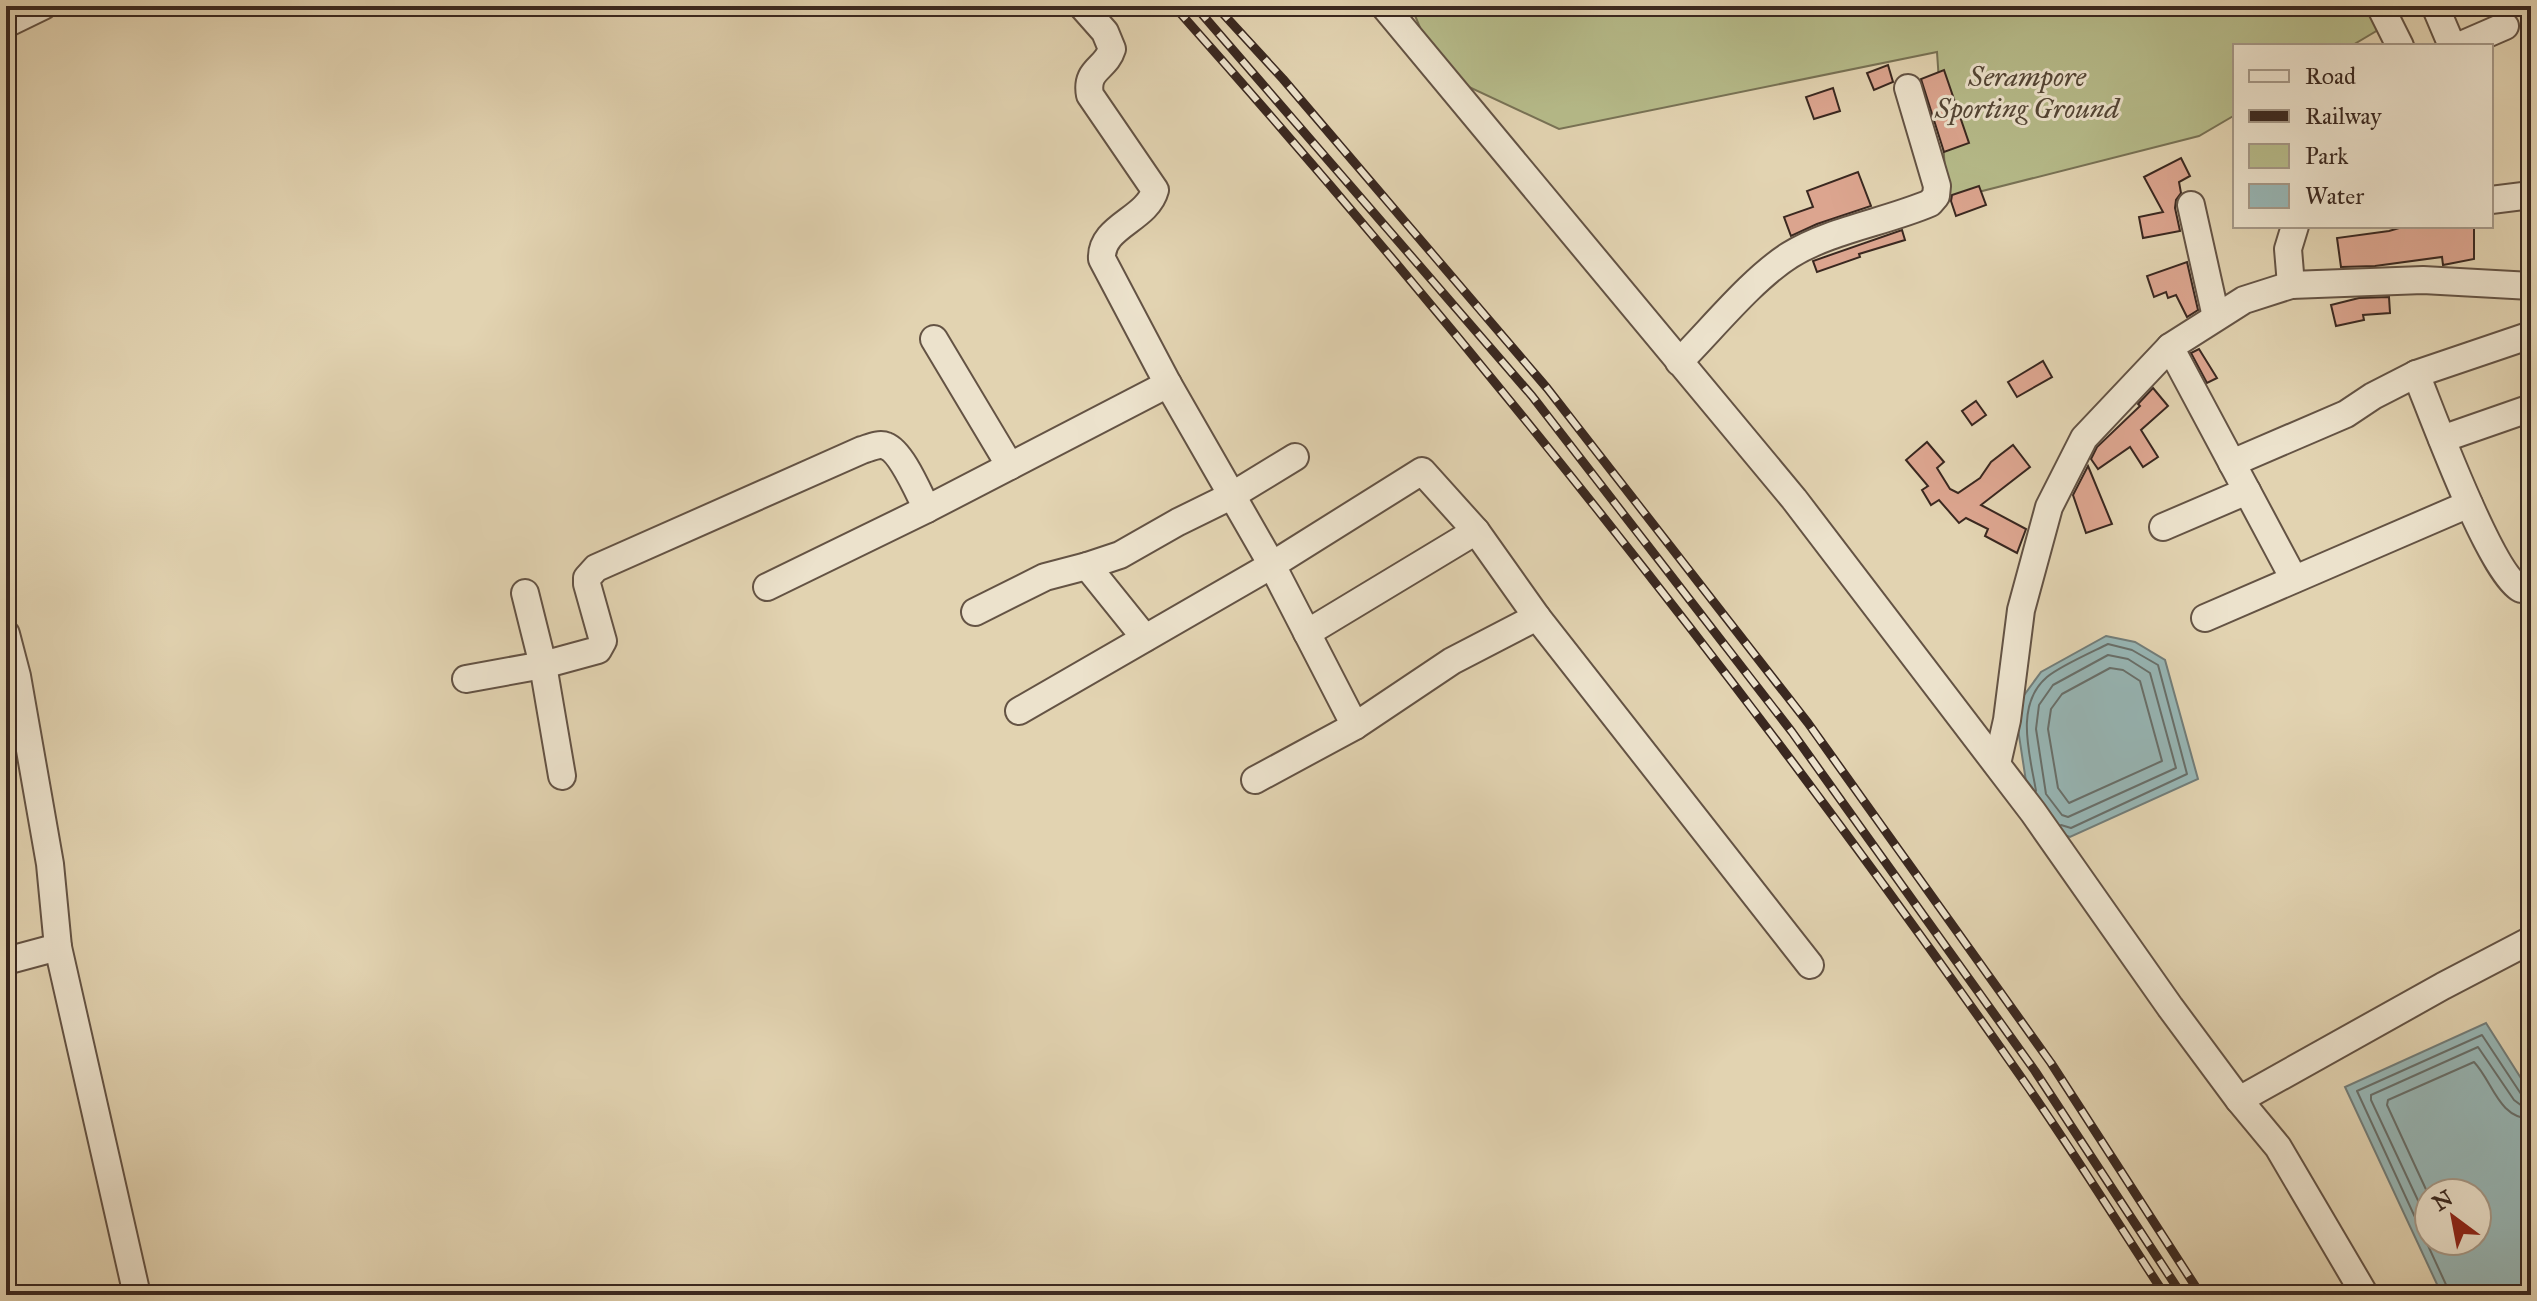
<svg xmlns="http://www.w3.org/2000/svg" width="2537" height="1301" viewBox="0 0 2537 1301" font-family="'IM FELL Great Primer',serif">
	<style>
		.green { fill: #b6bb8a; stroke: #787255; stroke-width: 2 }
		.water { fill: #97b6b5; stroke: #727d79; stroke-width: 2; fill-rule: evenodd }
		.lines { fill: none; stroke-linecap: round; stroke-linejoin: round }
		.shore { stroke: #686f6a; stroke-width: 2 }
		.building { fill: #dca58f; stroke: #3a2820; stroke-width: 2 }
		.minor-casing { stroke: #645344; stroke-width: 30 }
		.minor { stroke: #ece2cc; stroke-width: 26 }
		.rail-casing { stroke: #3a2820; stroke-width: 9 }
		.rail { stroke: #ece2cc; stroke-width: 6; stroke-dasharray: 18; stroke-linecap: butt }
		.labels { text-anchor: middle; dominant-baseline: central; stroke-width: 6; stroke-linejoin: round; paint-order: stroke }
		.park-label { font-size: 28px; font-style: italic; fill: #534535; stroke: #ece2cc }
	</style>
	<rect width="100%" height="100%" fill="#e2d3b1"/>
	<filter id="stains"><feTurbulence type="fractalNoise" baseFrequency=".0025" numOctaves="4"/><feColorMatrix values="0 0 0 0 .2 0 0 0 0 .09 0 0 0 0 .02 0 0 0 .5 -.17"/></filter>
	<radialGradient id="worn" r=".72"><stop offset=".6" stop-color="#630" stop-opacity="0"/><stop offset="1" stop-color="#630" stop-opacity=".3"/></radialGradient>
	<path class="green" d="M1411,6h961l6,24 -27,16h-116v69l-36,21 -252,64 -10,-148 -378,77 -120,-56z"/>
	<g class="water">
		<path d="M2106,636l29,6 30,18 33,119 -128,58 -19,-7 -22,-29 -11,-72 4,-31 19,-26z"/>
		<path d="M2486,1023l45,71v201h-89l-97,-208zM2429,1193h48v48h-48z"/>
	</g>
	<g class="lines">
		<g class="shore">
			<path d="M2108,655l20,4 22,14 26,95 -108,49 -6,-2 -16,-21 -10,-65 3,-24 14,-20z"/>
			<path d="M2110,668l13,2 17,11 22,80 -93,42 -11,-15 -10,-59 3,-20 11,-15z"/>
			<path d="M2036,791c-6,-36 -22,-86 11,-114 13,-11 45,-25 61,-33l24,6 26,15 29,109 -116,54 -10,-3"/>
			<path d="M2429,1196l-42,-91 1,-5 86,-38c19,20 24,56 57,57"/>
			<path d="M2429,1224l-58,-124v-5l107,-48 36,53 8,6 9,1"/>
			<path d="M2449,1295l-1,-6 -91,-198 125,-56 39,59 10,3"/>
		</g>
	</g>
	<g class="building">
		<path d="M1888,65l5,17 -19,8 -7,-17z"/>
		<path d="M1944,70l25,73 -25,9 -23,-73z"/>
		<path d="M1833,88l7,23 -26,8 -8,-22z"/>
		<path d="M2181,158l9,18 -11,6 2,11 -5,7 -1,8 5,23 -37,7 -4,-21 24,-5 -19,-35z"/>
		<path d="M1858,172l13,34 -54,18 -26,12 -7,-19 29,-10 -6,-16z"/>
		<path d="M1979,186l7,19 -30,11 -5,-15 1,-6z"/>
		<path d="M2406,226h68v33l-31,6 -1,-8 -67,9 -34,1 -4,-29 52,-7z"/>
		<path d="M1902,230l3,10 -46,14 1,3 -43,15 -4,-11z"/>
		<path d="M2187,262l11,48 -11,7 -11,-22 -8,3 -2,-6 -12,5 -7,-21z"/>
		<path d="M2389,297l1,16 -27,2 1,5 -28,6 -5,-21 28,-7z"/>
		<path d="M2199,349l18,29 -10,5 -16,-30z"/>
		<path d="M2043,361l9,16 -35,20 -9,-15z"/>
		<path d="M2153,388l15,18 -27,24 17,27 -15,10 -13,-20 -32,22 -7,-10 6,-12 43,-41 -2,-2z"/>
		<path d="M1976,401l10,14 -14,10 -10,-14z"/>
		<path d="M1927,442l17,20 -7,6 13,21 8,4 22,-15 11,-16 22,-17 17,22 -49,38 45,24 -9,24 -32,-17 3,-7 -22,-11 -7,5 -20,-23 -8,5 -9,-15 6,-4 -22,-26z"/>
		<path d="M2088,466l24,58 -26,9 -13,-38z"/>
	</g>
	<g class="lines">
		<g class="minor-casing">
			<g id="minor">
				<path d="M1082,6l23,26 7,17c-6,20 -27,20 -22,46l65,95c-8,30 -55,36 -53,69l66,125 104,181 83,161 97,-65 85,-44"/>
				<path d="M1384,6l410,493 239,313 137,195 69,93 39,47 87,148"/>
				<path d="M2380,6l20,40"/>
				<path d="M2435,6l17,40"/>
				<path d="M6,24l37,-18"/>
				<path d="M2459,46l46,-20"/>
				<path d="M2491,200l40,-5"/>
				<path d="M2191,205l25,112"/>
				<path d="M2291,285l-3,-36 7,-23"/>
				<path d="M934,339l76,127"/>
				<path d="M2170,347l124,232"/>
				<path d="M1679,362c33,-33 73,-83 111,-107 40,-25 96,-33 140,-52l6,-7 1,-10 -29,-98"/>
				<path d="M2416,374c16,39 74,199 105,215l10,-3"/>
				<path d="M2442,439l89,-31"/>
				<path d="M2232,463l114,-49 27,-18 43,-22 115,-39"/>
				<path d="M2163,527l84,-36"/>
				<path d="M767,587l160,-78 241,-125"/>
				<path d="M525,593l18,72 19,111"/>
				<path d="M975,612l70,-35 42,-11"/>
				<path d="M2205,618l264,-114"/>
				<path d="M1307,633l169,-102"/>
				<path d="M6,634l11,42 33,188 8,83 79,348"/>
				<path d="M1145,638l-58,-72 33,-11 58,-33 53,-26 64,-39"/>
				<path d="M466,679l77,-14 55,-15 5,-9 -16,-57v-6l9,-10 266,-118c7,-2 17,-7 24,-4 16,6 33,48 41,63"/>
				<path d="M1019,711l253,-146 150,-94 54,60 61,86 273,348"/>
				<path d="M1997,764l10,-44 14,-110 28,-103 35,-69 86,-91 74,-47 47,-15 132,-5 108,6"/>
				<path d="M1255,780l100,-54"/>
				<path d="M6,961l52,-14"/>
				<path d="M2239,1100l204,-114 88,-46"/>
			</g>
		</g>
		<use href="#minor" class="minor"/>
		<g class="rail-casing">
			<g id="rail">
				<path d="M1174,6c302,340 586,698 847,1071 50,71 96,145 144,218"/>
				<path d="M1195,6l337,390 260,336 243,339 147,224"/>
				<path d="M1216,6l67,73 264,309 261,335 243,340 150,232"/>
			</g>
		</g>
		<use href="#rail" class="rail"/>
	</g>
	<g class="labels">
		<g class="park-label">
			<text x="2027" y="76">Serampore<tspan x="2027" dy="32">Sporting Ground</tspan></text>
		</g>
	</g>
	<rect width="2537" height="1301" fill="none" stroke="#e2d3b1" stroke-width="32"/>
	<rect x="8" y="8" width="2521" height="1285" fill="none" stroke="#3a2820" stroke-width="4"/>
	<rect x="16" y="16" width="2505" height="1269" fill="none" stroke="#3a2820" stroke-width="2"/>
	<rect x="2233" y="44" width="260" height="184" fill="#ece2cc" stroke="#a59887" stroke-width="2"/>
	<rect x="2249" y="70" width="40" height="12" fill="#ece2cc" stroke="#a59887" stroke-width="2"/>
	<text x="2305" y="84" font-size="24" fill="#3a2820">Road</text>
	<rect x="2249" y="110" width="40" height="12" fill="#3a2820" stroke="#a59887" stroke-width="2"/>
	<text x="2305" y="124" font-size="24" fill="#3a2820">Railway</text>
	<rect x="2249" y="144" width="40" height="24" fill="#b6bb8a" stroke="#a59887" stroke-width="2"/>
	<text x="2305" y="164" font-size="24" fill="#3a2820">Park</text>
	<rect x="2249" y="184" width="40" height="24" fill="#97b6b5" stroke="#a59887" stroke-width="2"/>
	<text x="2305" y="204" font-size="24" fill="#3a2820">Water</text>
	<g transform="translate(2453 1217) rotate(328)"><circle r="38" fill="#ece2cc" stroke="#a59887" stroke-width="2"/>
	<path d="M0-6L14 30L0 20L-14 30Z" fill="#8f2418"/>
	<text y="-12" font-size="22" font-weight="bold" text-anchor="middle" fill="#3a2820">N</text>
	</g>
	<rect width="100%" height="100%" filter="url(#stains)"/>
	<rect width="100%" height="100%" fill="url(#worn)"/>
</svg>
